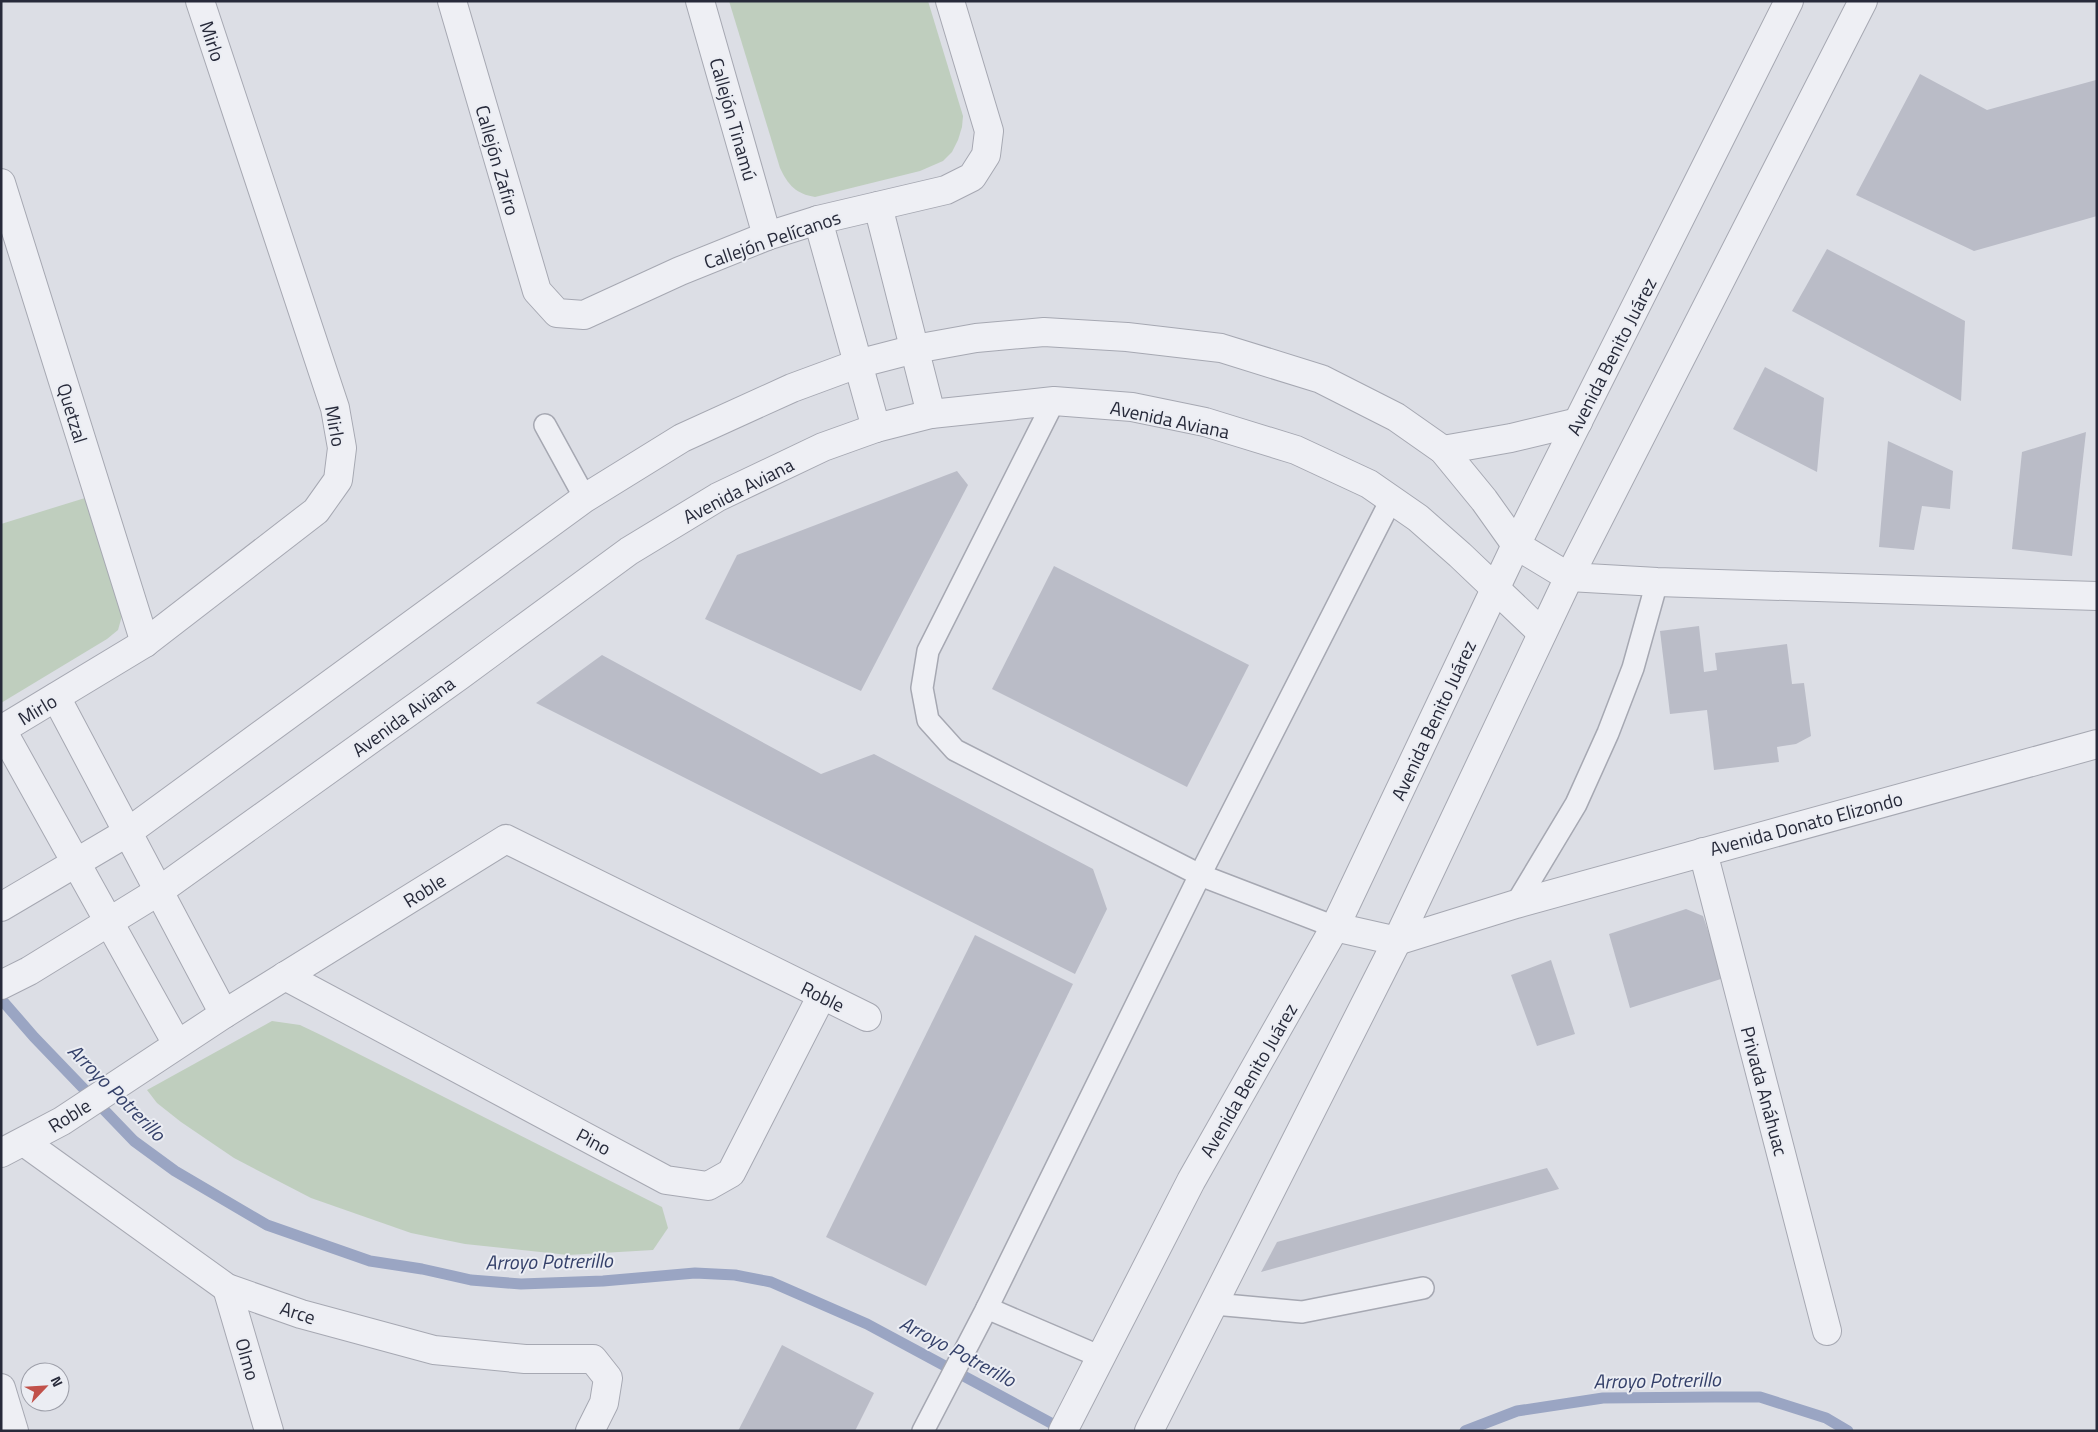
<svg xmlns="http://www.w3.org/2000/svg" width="2098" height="1432" viewBox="0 0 2098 1432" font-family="'Titillium Web',sans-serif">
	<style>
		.green { fill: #bfcebe }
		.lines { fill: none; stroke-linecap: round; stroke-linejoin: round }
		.stream { stroke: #9aa5c3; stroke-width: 11 }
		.building { fill: #babcc7 }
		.service-casing { stroke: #a6a8b2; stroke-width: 24 }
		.minor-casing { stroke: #a6a8b2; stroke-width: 30 }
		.tertiary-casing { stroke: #a6a8b2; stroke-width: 30 }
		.service { stroke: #eeeff4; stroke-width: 21 }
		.minor { stroke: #eeeff4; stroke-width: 28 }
		.tertiary { stroke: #eeeff4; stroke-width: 28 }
		.labels { text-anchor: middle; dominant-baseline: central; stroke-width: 4; stroke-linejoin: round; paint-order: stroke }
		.street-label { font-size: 19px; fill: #272a3a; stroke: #ebedf3 }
		.water-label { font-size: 20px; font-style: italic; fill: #35416a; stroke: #ebedf3 }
	</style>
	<rect width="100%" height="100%" fill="#dcdee5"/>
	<g class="green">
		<path d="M729,1h199l35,115 -1,11 -4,13 -6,12 -9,9 -23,10 -105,26c-19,-3 -27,-12 -35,-29z"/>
		<path d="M85,498l37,118 -4,14 -11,9 -106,64v-179z"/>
		<path d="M272,1021l28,4 23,11 339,171 6,21 -15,22 -85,5 -103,-11 -54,-11 -100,-35 -77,-40 -53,-36 -24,-19 -10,-13z"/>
	</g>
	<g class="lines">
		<g class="stream">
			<path d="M1,999l33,38 100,104 41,30 92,54 103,36 52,8 49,11 50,4 82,-3 92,-8 40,2 36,7 96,42 197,106"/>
			<path d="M1465,1431l52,-20 86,-13 111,-1h46l66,21 22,13"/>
		</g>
	</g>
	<g class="building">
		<path d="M1920,74l67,36 109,-30 1,136 -123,35 -118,-56z"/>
		<path d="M1827,249l138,72 -4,80 -169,-90z"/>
		<path d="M1765,367l59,31 -7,74 -84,-43z"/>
		<path d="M2086,432l-14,124 -60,-7 10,-97z"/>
		<path d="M1888,441l65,30 -3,38 -28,-3 -8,44 -35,-3z"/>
		<path d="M957,471l11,14 -107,206 -156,-72 32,-64z"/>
		<path d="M1054,566l195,99 -62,122 -195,-98z"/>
		<path d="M1699,626l5,46 13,-2 -2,-17 72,-9 5,40 12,-1 7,53 -15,8 -19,3 2,15 -65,8 -7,-60 -37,4 -10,-83z"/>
		<path d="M602,655l219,119 53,-20 219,115 14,40 -32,65 -539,-271z"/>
		<path d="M1686,909l17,7 21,62 -94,30 -21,-74z"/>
		<path d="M975,935l98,49 -147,302 -100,-49z"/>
		<path d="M1551,960l24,74 -38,12 -26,-71z"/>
		<path d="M1547,1168l12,21 -298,83 16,-30z"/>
		<path d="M782,1345l92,48 -19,38h-117z"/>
	</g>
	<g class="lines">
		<g class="service-casing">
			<g id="service">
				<path d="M1054,401l-126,250 -6,37 6,32 27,30 245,125 135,52"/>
				<path d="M545,425l40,73"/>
				<path d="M1516,904l60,-100 32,-71 25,-65 24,-86"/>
				<path d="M1214,1304l88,8 121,-24"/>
				<path d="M987,1308l114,49"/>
				<path d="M923,1431l64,-123 213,-433 191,-375"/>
			</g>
		</g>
		<g class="minor-casing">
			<g id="minor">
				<path d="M452,1l85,290 20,22 27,2 96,-44 87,-35 51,-16 128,-30 26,-13 14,-22 3,-24 -39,-130"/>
				<path d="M700,1l67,235"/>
				<path d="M1,183l144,460"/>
				<path d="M878,206l53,208"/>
				<path d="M818,220l58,208"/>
				<path d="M56,697l168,317"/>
				<path d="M1,730l144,-87 171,-132 22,-31 4,-32 -7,-40 -135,-407"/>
				<path d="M2,730l175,314"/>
				<path d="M1703,852l124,479"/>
				<path d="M1,907l127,-75 457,-334 97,-60 110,-50 65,-24 58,-15 61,-11 68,-6 83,5 94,11 100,31 75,38 47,33 41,50 32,45 53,32 88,5 440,14"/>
				<path d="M1335,927l62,14 119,-37 581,-160"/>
				<path d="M285,976l381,204 42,6 23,-13 91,-178"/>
				<path d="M1,985l28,-14 130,-80 300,-215 170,-125 89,-54 105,-50 53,-19 55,-14 123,-13 78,6 73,15 91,28 73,34 49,34 42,37 82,78"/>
				<path d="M24,1142l203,146 74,26 133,36 91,9h68l15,19 -4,25 -14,28"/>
				<path d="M1,1153l61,-32 162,-107 282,-175 361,178"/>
				<path d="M227,1288l42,143"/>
				<path d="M1,1388l13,43"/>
			</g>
		</g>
		<g class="tertiary-casing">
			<g id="tertiary">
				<path d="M1443,450l68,-12 67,-16"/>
				<path d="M1063,1431l128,-250 144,-254 181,-382 273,-544"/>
				<path d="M1149,1431l248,-490 172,-364 294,-576"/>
			</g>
		</g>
		<use href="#service" class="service"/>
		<use href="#minor" class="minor"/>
		<use href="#tertiary" class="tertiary"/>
	</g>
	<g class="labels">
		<g class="street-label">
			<text transform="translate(213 41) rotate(72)">Mirlo</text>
			<text transform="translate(734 119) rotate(74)">Callejón Tinamú</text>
			<text transform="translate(498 160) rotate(74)">Callejón Zafiro</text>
			<text transform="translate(772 239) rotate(-19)">Callejón Pelícanos</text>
			<text transform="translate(1611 356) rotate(-63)">Avenida Benito Juárez</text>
			<text transform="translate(73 413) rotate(73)">Quetzal</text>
			<text transform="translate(1170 419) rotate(12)">Avenida Aviana</text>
			<text transform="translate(336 426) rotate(80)">Mirlo</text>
			<text transform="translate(738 490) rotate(-27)">Avenida Aviana</text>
			<text transform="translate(37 709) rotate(-31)">Mirlo</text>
			<text transform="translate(403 716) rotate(-36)">Avenida Aviana</text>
			<text transform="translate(1433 720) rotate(-65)">Avenida Benito Juárez</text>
			<text transform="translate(1806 823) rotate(-15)">Avenida Donato Elizondo</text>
			<text transform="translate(424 890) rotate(-32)">Roble</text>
			<text transform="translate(823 996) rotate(26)">Roble</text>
			<text transform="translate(1248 1080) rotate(-60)">Avenida Benito Juárez</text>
			<text transform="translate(1765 1091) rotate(75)">Privada Anáhuac</text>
			<text transform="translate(69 1115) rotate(-32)">Roble</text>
			<text transform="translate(594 1141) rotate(28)">Pino</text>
			<text transform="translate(298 1312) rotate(18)">Arce</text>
			<text transform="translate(248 1359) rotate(74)">Olmo</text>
		</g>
		<g class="water-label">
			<text transform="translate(117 1092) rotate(45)">Arroyo Potrerillo</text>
			<text transform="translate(549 1261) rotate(-1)">Arroyo Potrerillo</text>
			<text transform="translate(958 1351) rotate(28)">Arroyo Potrerillo</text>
			<text transform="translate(1657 1380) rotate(-1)">Arroyo Potrerillo</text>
		</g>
	</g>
	<rect width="2098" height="1432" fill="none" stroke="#272a3a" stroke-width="5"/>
	<g transform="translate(45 1387) rotate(65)"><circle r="24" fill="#ebedf3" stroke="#9d9fa9"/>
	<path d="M0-4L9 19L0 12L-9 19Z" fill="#c1514a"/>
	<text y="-8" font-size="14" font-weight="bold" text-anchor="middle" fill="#272a3a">N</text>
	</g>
</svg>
